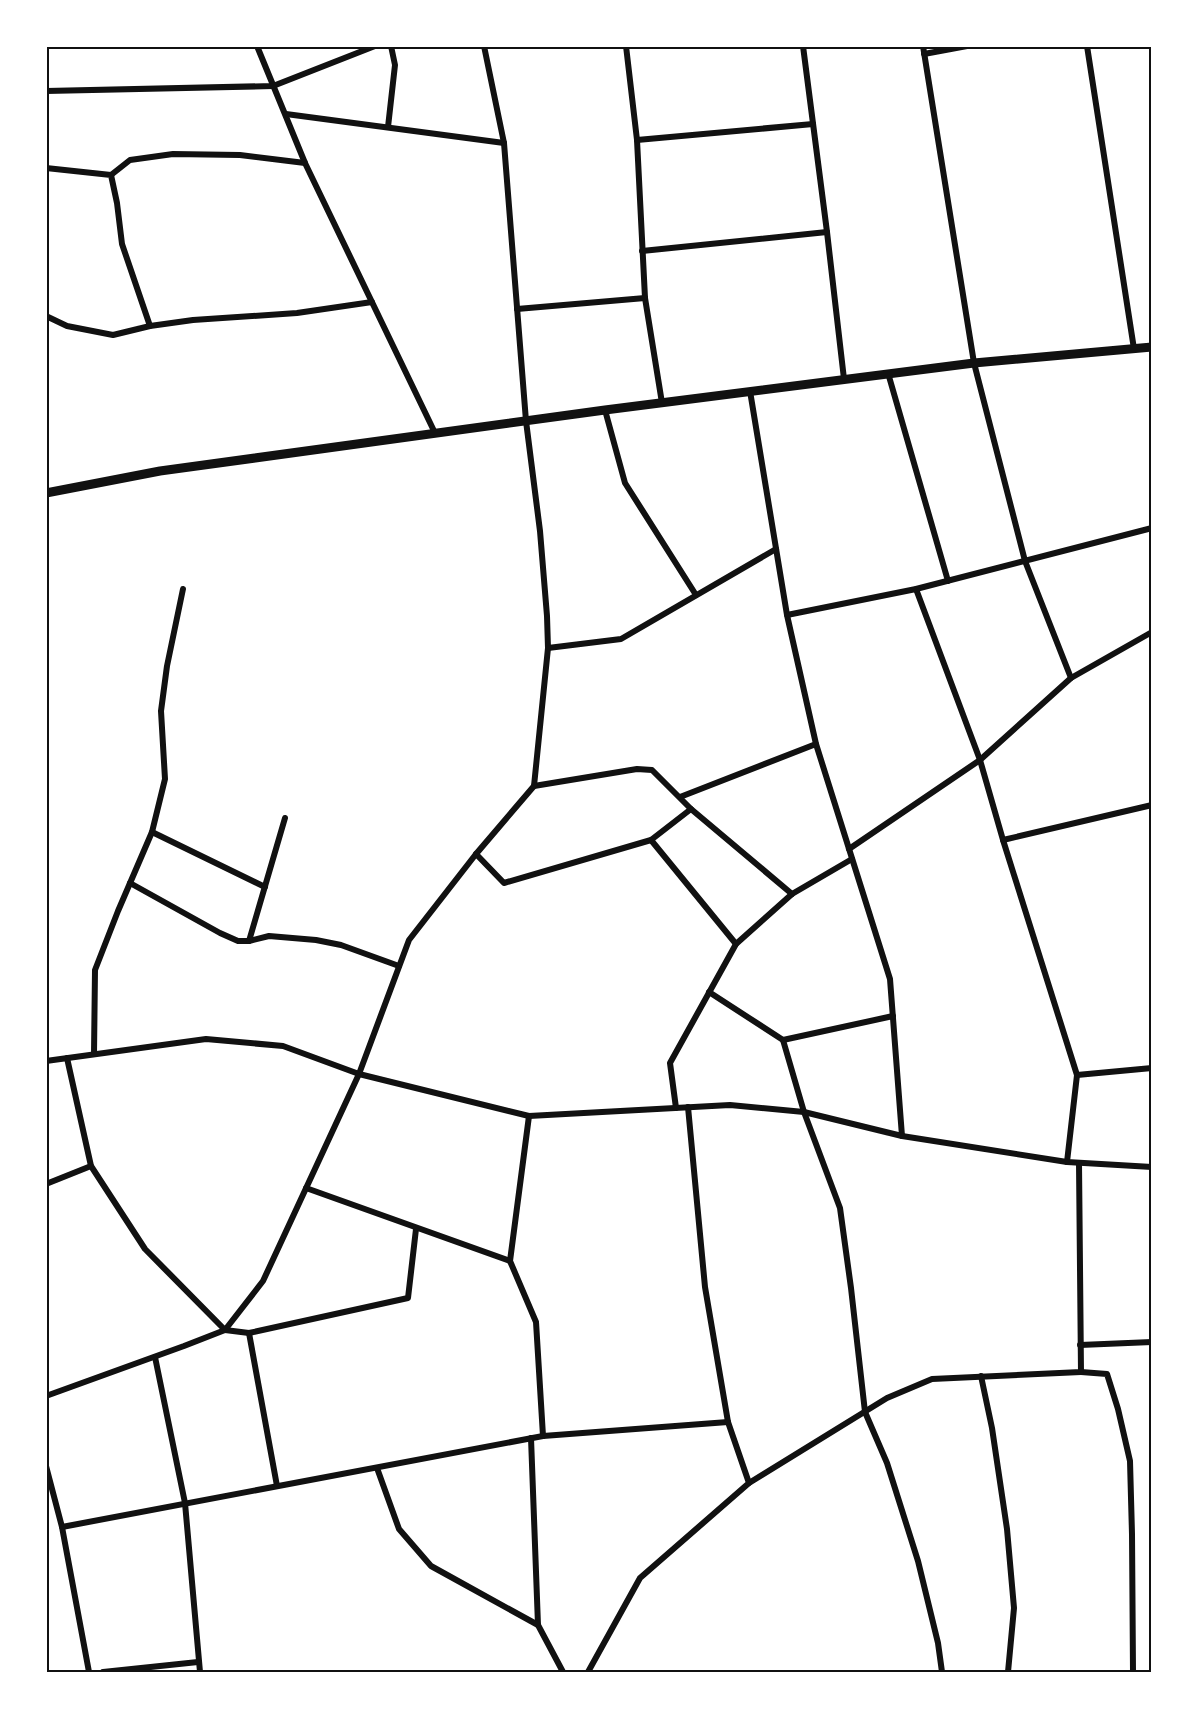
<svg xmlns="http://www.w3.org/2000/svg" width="1198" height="1719" viewBox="0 0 1198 1719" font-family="'Golos Text',sans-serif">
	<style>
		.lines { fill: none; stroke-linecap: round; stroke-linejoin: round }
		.minor { stroke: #111; stroke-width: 6 }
		.secondary { stroke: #111; stroke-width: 9 }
		.neatline { fill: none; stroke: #111; stroke-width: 2 }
	</style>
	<rect width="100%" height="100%" fill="#fff"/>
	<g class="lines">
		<g class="minor">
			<path d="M257,46l48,117 130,270"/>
			<path d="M626,46l11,94 8,158 17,105"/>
			<path d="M803,46l24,186 17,147"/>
			<path d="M923,46l51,317 51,198 46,117"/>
			<path d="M1087,46l47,303"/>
			<path d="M924,54l43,-8"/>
			<path d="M46,91l227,-5 102,-40"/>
			<path d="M286,114l218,29"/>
			<path d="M388,127l7,-62 -4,-19"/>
			<path d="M637,140l176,-16"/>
			<path d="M46,168l65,7 6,28 5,41 28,82"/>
			<path d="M111,175l19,-15 43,-6 67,1 65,8"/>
			<path d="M642,251l185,-19"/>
			<path d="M517,309l128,-11"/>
			<path d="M46,316l21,10 46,9 37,-9 43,-6 104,-7 75,-11"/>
			<path d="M888,373l60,208"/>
			<path d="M750,391l37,224 29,129 74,235 12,157"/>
			<path d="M605,410l20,73 71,112"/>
			<path d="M916,589l64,171 23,80 74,235 -10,87"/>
			<path d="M787,615l129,-26 236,-61"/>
			<path d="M548,648l73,-9 155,-90"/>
			<path d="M680,797l136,-53"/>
			<path d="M691,809l101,85"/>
			<path d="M152,832l113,55"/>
			<path d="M651,840l85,104"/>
			<path d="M1003,840l149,-35"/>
			<path d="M849,849l131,-89 91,-82 81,-46"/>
			<path d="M476,854l28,29 147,-43 40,-31 -39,-39 -15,-1 -103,17"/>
			<path d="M130,883l90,50 18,8h11l20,-5 47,4 25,5 58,21"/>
			<path d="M249,941l36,-123"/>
			<path d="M709,992l74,48 21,72 36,96 11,80 14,124 22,51 31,98 20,82 4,29"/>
			<path d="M783,1040l110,-24"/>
			<path d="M94,1054l1,-84 23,-59 34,-79 13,-53 -4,-68 6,-45 16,-77"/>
			<path d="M67,1058l24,108 54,83 80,81 24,3 159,-35 8,-69"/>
			<path d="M46,1061l160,-22 77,7 76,28 170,42 201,-11 74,7 98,24 165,26 85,5"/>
			<path d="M1077,1075l75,-7"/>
			<path d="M676,1108l-6,-45 66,-119 56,-50 60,-35"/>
			<path d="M529,1116l-19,145 26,61 7,114"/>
			<path d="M46,1184l45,-18"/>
			<path d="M306,1188l204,73"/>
			<path d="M249,1333l28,153"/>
			<path d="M1080,1345l72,-3"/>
			<path d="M155,1357l30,146 15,169"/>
			<path d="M1081,1372l26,2 11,35 12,52 2,73 1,138"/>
			<path d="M981,1376l11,52 15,101 7,79 -6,64"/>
			<path d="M46,1396l138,-50 41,-16 38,-49 96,-207 50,-134 67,-86 58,-68 14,-138 -1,-32 -7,-85 -14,-110 -22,-278 -20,-97"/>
			<path d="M531,1438l7,187"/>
			<path d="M46,1466l16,61 27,145"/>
			<path d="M377,1468l22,61 32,37 107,59 25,47"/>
			<path d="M749,1483l138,-85 45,-19 149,-7 -2,-209"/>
			<path d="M62,1527l481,-91 185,-14"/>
			<path d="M103,1672l95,-10"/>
			<path d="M588,1672l52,-94 109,-95 -21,-61 -23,-135 -17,-180"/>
		</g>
		<path class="secondary" d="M46,493l114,-22 445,-61 369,-47 178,-16"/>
	</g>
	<rect width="1198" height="1719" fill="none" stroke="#ffffff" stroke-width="96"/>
	<rect x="48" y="48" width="1102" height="1623" class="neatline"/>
</svg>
